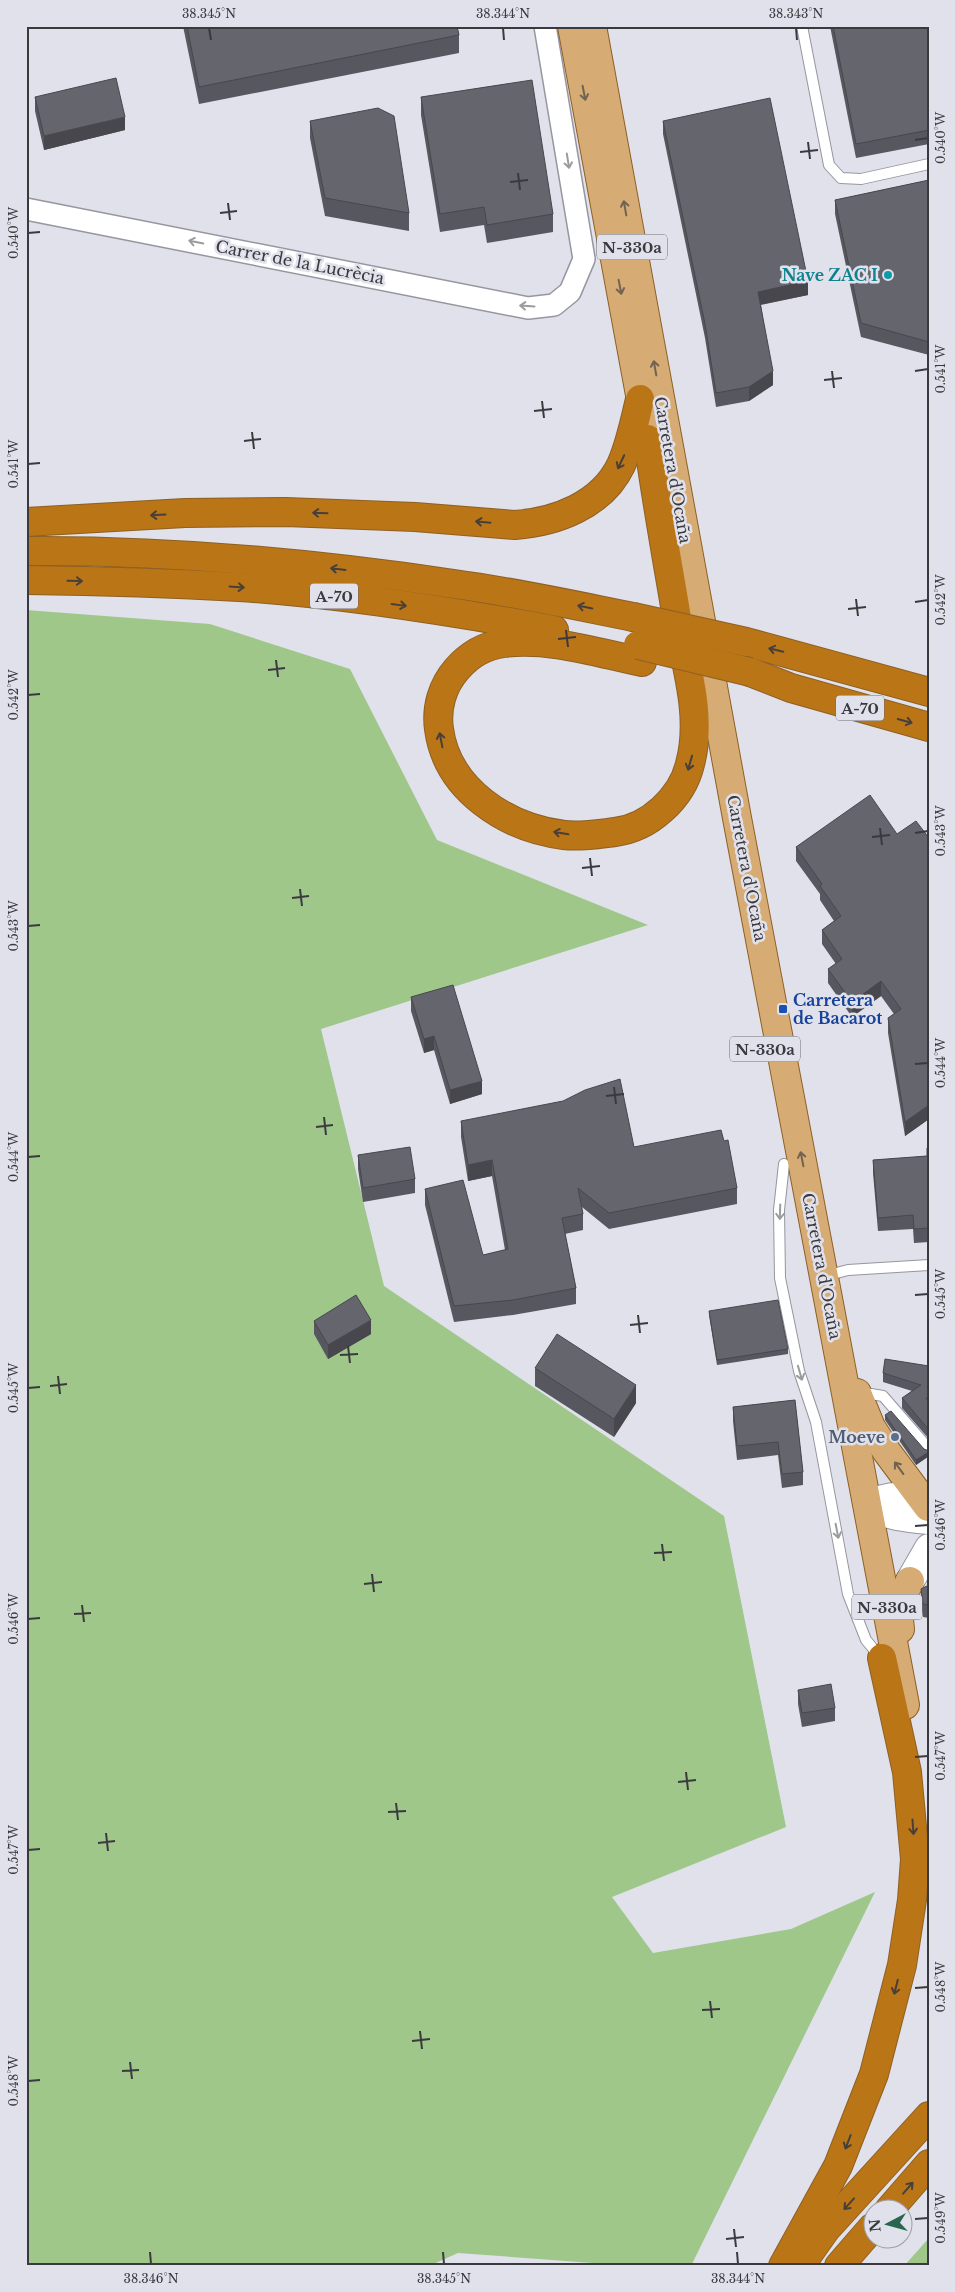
<svg xmlns="http://www.w3.org/2000/svg" width="955" height="2292" viewBox="0 0 955 2292" font-family="'Libre Baskerville',serif">
	<style>
		.green { fill: #9ec789 }
		.lines { fill: none; stroke-linecap: round; stroke-linejoin: round }
		.lane-casing { stroke: #9696a0; stroke-width: 12 }
		.street-casing { stroke: #9696a0; stroke-width: 24 }
		.secondary-casing { stroke: #9696a0; stroke-width: 30 }
		.primary-casing { stroke: #8d6025; stroke-width: 30 }
		.highway-casing { stroke: #8d6025; stroke-width: 30 }
		.lane { stroke: #fff; stroke-width: 10 }
		.street { stroke: #fff; stroke-width: 21 }
		.secondary { stroke: #fff; stroke-width: 28 }
		.primary { stroke: #d6ac74; stroke-width: 28 }
		.highway { stroke: #ba7517; stroke-width: 28 }
		.highway-bridge-casing { stroke: #8d6025; stroke-width: 30; stroke-linecap: butt }
		.highway-bridge { stroke: #ba7517; stroke-width: 28 }
		.wall { fill: #57575f }
		.shaded-wall { fill: #47474d }
		.building { fill: #65656e; stroke: #47474d }
		.oneway { stroke: #716251 }
		.oneway2 { stroke: #9c9c9e }
		.oneway3 { stroke: #47403a }
		.ticks { fill: none; stroke: #3a3a3e; stroke-width: 2 }
		.culture-dot { fill: #0f9aa8; stroke: #e1e1ec; stroke-width: 2 }
		.transit-dot { fill: #1a4fb4; stroke: #e1e1ec; stroke-width: 2 }
		.service-dot { fill: #5c6f8a; stroke: #e1e1ec; stroke-width: 2 }
		.labels { text-anchor: middle; dominant-baseline: central; stroke-width: 5; stroke-linejoin: round; paint-order: stroke }
		.shield { fill: #e1e1ec; stroke: #6c6c72; stroke-width: 1 }
		.shield-label { font-size: 15px; font-weight: bold; fill: #3a3a3e }
		.street-label { font-size: 16px; fill: #3a3a3e; stroke: #e1e1ec }
		.culture-label { font-size: 16px; font-weight: bold; fill: #0d838f; stroke: #e1e1ec; text-anchor: end }
		.transit-label { font-size: 16px; font-weight: bold; fill: #164399; stroke: #e1e1ec; text-anchor: start }
		.service-label { font-size: 16px; font-weight: bold; fill: #4e5e75; stroke: #e1e1ec; text-anchor: end }
		.neatline { fill: none; stroke: #3a3a3e; stroke-width: 2 }
		.ticks-label { font-size: 12px; text-anchor: middle; fill: #3a3a3e }
	</style>
	<rect width="100%" height="100%" fill="#e1e1ec"/>
	<g class="green">
		<path d="M26,610l184,14 140,45 87,171 211,85 -327,104 63,257 340,230 62,311 -174,70 41,56 138,-24 84,-37 -184,374h-58l-175,-13 -29,13h-403z"/>
		<path d="M929,2238v28h-25z"/>
	</g>
	<g class="lines">
		<g class="lane-casing">
			<g id="lane">
				<path d="M802,26l27,139 12,13 20,1 68,-15"/>
				<path d="M784,1164l-5,46 1,68 19,93 17,51 32,172 18,46 14,17"/>
				<path d="M825,1276l23,-6 81,-5"/>
				<path d="M859,1392l24,4 46,53"/>
			</g>
		</g>
		<g class="street-casing">
			<path id="street" d="M26,209l502,99 26,-3 16,-13 14,-33 -39,-233"/>
		</g>
		<g class="secondary-casing">
			<g id="secondary">
				<path d="M868,1506c22,-13 39,-12 61,1"/>
				<path d="M868,1506c19,10 39,12 61,14"/>
				<path d="M910,1581l19,-33"/>
			</g>
		</g>
		<g class="primary-casing">
			<g id="primary">
				<path d="M572,26l73,396"/>
				<path d="M592,26l145,792 168,887"/>
				<path d="M857,1393l14,34 16,25 41,55"/>
				<path d="M900,1629c-3,-20 1,-31 10,-48"/>
			</g>
		</g>
		<g class="highway-casing">
			<g id="highway">
				<path d="M26,522l159,-9 101,-1 129,5 100,8c41,-3 87,-20 106,-60 9,-20 14,-44 19,-66"/>
				<path d="M26,551c143,-1 287,12 428,33 60,8 119,21 179,33"/>
				<path d="M26,580c71,1 142,3 213,7 105,7 211,24 315,43"/>
				<path d="M746,642l183,50"/>
				<path d="M642,662c-44,-9 -93,-25 -138,-19 -20,3 -34,11 -47,26 -15,17 -21,39 -18,60 8,61 68,99 125,106 17,2 34,-1 51,-3 34,-4 67,-34 75,-68 13,-48 -4,-98 -13,-146 -10,-60 -21,-119 -29,-179"/>
				<path d="M750,672l41,16 138,39"/>
				<path d="M889,2210l40,-46"/>
				<path d="M783,2266l55,-100 36,-92 28,-109 10,-65 3,-41 -8,-87 -25,-114"/>
				<path d="M800,2266l26,-37 103,-113"/>
				<path d="M839,2266l33,-38"/>
			</g>
		</g>
		<use href="#lane" class="lane"/>
		<use href="#street" class="street"/>
		<use href="#secondary" class="secondary"/>
		<use href="#primary" class="primary"/>
		<use href="#highway" class="highway"/>
		<g class="highway-bridge-casing">
			<g id="highway-bridge">
				<path d="M633,617l113,25"/>
				<path d="M638,645l112,27"/>
			</g>
		</g>
		<use href="#highway-bridge" class="highway-bridge"/>
	</g>
	<g class="wall">
		<path d="M183,26h274l2,9v18l-260,51z"/>
		<path d="M830,26h99v118l-73,14z"/>
		<path d="M35,97l90,33 -81,20 -9,-39z"/>
		<path d="M421,97l132,117v18l-66,11 -3,-18 -44,7 -19,-117z"/>
		<path d="M310,121l99,92v18l-84,-15 -15,-78z"/>
		<path d="M663,121l145,174 -47,10 12,80 -24,16 -33,6 -11,-69 -42,-204z"/>
		<path d="M929,180v175l-68,-18 -26,-123v-14z"/>
		<path d="M897,834l32,4v281l-24,17 -17,-103v-15l6,-4 -13,-18 -29,21 -24,-34v-14l8,-5 -14,-20v-14l12,-9 -14,-21v-6l-24,-33v-14z"/>
		<path d="M411,997l71,97 -32,10 -16,-54 -10,3 -13,-42z"/>
		<path d="M461,1121l173,26 90,-6 13,47v16l-128,25 -27,-22 1,7v16l-18,4 11,54v16l-63,11 -59,7 -29,-117v-16l58,66 22,-5 -13,-74 -24,5 -7,-44z"/>
		<path d="M927,1148h2v94l-15,1 -1,-14 -35,2 -5,-58v-13l54,-4z"/>
		<path d="M358,1155l57,24v14l-52,9 -5,-33z"/>
		<path d="M709,1311l79,38v5l-71,11 -8,-50z"/>
		<path d="M314,1321l57,13 -43,25 -14,-25z"/>
		<path d="M929,1366v73l-27,-31v-10l10,-7 -29,-9v-9z"/>
		<path d="M535,1368l101,35 -22,34 -79,-51z"/>
		<path d="M795,1400l8,72v13l-21,3 -4,-33 -41,5 -4,-39v-14z"/>
		<path d="M885,1415l39,34 5,2v5l-13,9 -31,-45z"/>
		<path d="M929,1585v33l-6,-1 -2,-14v-14z"/>
		<path d="M798,1690l37,18v13l-33,6 -4,-23z"/>
	</g>
	<g class="shaded-wall">
		<path d="M125,117v13l-81,20v-14z"/>
		<path d="M808,281v14l-50,10v-13z"/>
		<path d="M773,371v14l-24,16v-14z"/>
		<path d="M881,981v15l-29,21v-15z"/>
		<path d="M434,1036v14l-10,3v-14z"/>
		<path d="M482,1081v13l-32,10v-14z"/>
		<path d="M929,1105v14l-24,17v-14z"/>
		<path d="M492,1160v16l-24,5v-16z"/>
		<path d="M371,1320v14l-43,25v-14z"/>
		<path d="M636,1385v18l-22,34v-18z"/>
		<path d="M929,1452v4l-13,9v-5z"/>
	</g>
	<g class="building">
		<path d="M187,26h270l2,9 -260,52z"/>
		<path d="M833,26h96v104l-73,14z"/>
		<path d="M116,78l9,39 -81,19 -9,-39z"/>
		<path d="M532,80l21,134 -66,11 -3,-18 -44,7 -19,-117z"/>
		<path d="M770,98l38,183 -50,11 15,79 -24,16 -33,6 -11,-69 -42,-203z"/>
		<path d="M378,108l16,8 15,97 -84,-15 -15,-77z"/>
		<path d="M929,180v162l-68,-19 -26,-123z"/>
		<path d="M870,795l27,39 19,-13 13,17v267l-24,17 -17,-104 13,-9 -20,-28 -29,21 -24,-33 14,-10 -20,-29 19,-14 -21,-30 2,-2 -26,-37z"/>
		<path d="M453,985l29,96 -32,9 -16,-54 -10,3 -13,-42z"/>
		<path d="M620,1079l14,68 87,-17 3,11 4,-1 9,48 -128,25 -31,-25 5,26 -21,4 14,70 -63,12 -59,6 -29,-117 38,-9 20,75 25,-6 -16,-89 -24,5 -7,-44 102,-20 22,-11z"/>
		<path d="M410,1147l5,32 -52,9 -5,-33z"/>
		<path d="M927,1148h2v80l-15,1 -1,-14 -35,3 -5,-58 54,-4z"/>
		<path d="M356,1295l15,25 -43,25 -14,-24z"/>
		<path d="M778,1300l10,49 -71,11 -8,-49z"/>
		<path d="M557,1334l79,51 -22,34 -79,-51z"/>
		<path d="M885,1359l44,7v33l-3,-1 3,4v28l-27,-32 19,-13 -38,-12z"/>
		<path d="M795,1400l8,72 -21,2 -4,-32 -41,4 -4,-39z"/>
		<path d="M891,1411l33,38 5,2v1l-13,8 -31,-45z"/>
		<path d="M929,1585v20l-6,-1 -2,-15z"/>
		<path d="M831,1684l4,24 -33,5 -4,-23z"/>
	</g>
	<defs><path id="oneway-shaft" d="M-6 0H5M1.5-3L5.5 0L1.5 3" fill="none" stroke-width="1.6" stroke-linecap="round" stroke-linejoin="round" transform="scale(1.25)"/></defs>
	<g class="oneway">
		<use href="#oneway-shaft" transform="translate(584 93) rotate(79)"/>
		<use href="#oneway-shaft" transform="translate(625 208) rotate(-100)"/>
		<use href="#oneway-shaft" transform="translate(620 287) rotate(79)"/>
		<use href="#oneway-shaft" transform="translate(655 368) rotate(-100)"/>
		<use href="#oneway-shaft" transform="translate(802 1159) rotate(-101)"/>
		<use href="#oneway-shaft" transform="translate(899 1468) rotate(-126)"/>
	</g>
	<g class="oneway2">
		<use href="#oneway-shaft" transform="translate(568 161) rotate(81)"/>
		<use href="#oneway-shaft" transform="translate(196 242) rotate(-169)"/>
		<use href="#oneway-shaft" transform="translate(527 306) rotate(-176)"/>
		<use href="#oneway-shaft" transform="translate(780 1212) rotate(92)"/>
		<use href="#oneway-shaft" transform="translate(800 1373) rotate(74)"/>
		<use href="#oneway-shaft" transform="translate(837 1531) rotate(79)"/>
	</g>
	<g class="oneway3">
		<use href="#oneway-shaft" transform="translate(621 462) rotate(115)"/>
		<use href="#oneway-shaft" transform="translate(320 513) rotate(-178)"/>
		<use href="#oneway-shaft" transform="translate(158 515) rotate(177)"/>
		<use href="#oneway-shaft" transform="translate(483 522) rotate(-175)"/>
		<use href="#oneway-shaft" transform="translate(338 569) rotate(-173)"/>
		<use href="#oneway-shaft" transform="translate(75 581) rotate(1)"/>
		<use href="#oneway-shaft" transform="translate(237 587) rotate(4)"/>
		<use href="#oneway-shaft" transform="translate(399 605) rotate(8)"/>
		<use href="#oneway-shaft" transform="translate(585 607) rotate(-169)"/>
		<use href="#oneway-shaft" transform="translate(776 650) rotate(-166)"/>
		<use href="#oneway-shaft" transform="translate(905 721) rotate(16)"/>
		<use href="#oneway-shaft" transform="translate(441 740) rotate(-101)"/>
		<use href="#oneway-shaft" transform="translate(690 763) rotate(106)"/>
		<use href="#oneway-shaft" transform="translate(561 833) rotate(-170)"/>
		<use href="#oneway-shaft" transform="translate(913 1827) rotate(86)"/>
		<use href="#oneway-shaft" transform="translate(896 1987) rotate(104)"/>
		<use href="#oneway-shaft" transform="translate(848 2142) rotate(111)"/>
		<use href="#oneway-shaft" transform="translate(908 2188) rotate(-49)"/>
		<use href="#oneway-shaft" transform="translate(849 2204) rotate(132)"/>
	</g>
	<path class="ticks" d="M209,28l2,12M503,28l1,12M796,28l1,12M915,140l13,-2M808,142l2,17M800,152l18,-2M518,173l2,17M510,182l18,-2M228,203l2,17M220,213l17,-2M28,233l12,-1M832,371l2,17M915,371l13,-2M824,380l18,-2M542,401l2,17M534,411l18,-2M252,432l2,17M244,441l17,-2M28,464l12,-1M856,599l2,17M915,602l13,-2M848,609l18,-2M566,630l2,17M558,639l18,-2M276,660l2,17M268,670l17,-2M28,695l12,-1M880,828l2,17M915,833l13,-2M872,837l18,-2M590,858l2,18M582,868l18,-2M300,889l2,17M292,898l17,-2M28,926l12,-1M915,1064l13,-1M614,1087l2,17M606,1096l18,-2M324,1117l2,18M316,1127l17,-2M28,1157l12,-1M915,1295l13,-1M638,1315l2,18M630,1325l18,-2M348,1346l2,17M340,1355l18,-1M58,1376l2,18M50,1386l17,-2M28,1388l12,-1M915,1526l13,-1M662,1544l2,17M654,1553l18,-1M372,1574l2,18M364,1584l18,-2M82,1605l2,17M74,1614l17,-1M28,1619l12,-1M915,1757l13,-1M686,1772l2,18M678,1782l18,-2M396,1803l2,17M388,1812l18,-1M106,1833l2,18M98,1843l17,-2M28,1850l12,-1M915,1988l13,-1M710,2001l2,17M702,2010l18,-1M420,2031l2,18M412,2041l18,-2M130,2062l2,17M122,2071l17,-1M28,2081l12,-1M915,2219l13,-1M734,2229l2,18M726,2239l18,-2M150,2252l1,12M443,2252l1,12M737,2252l1,12"/>
	<circle class="culture-dot" cx="888" cy="275" r="5"/>
	<rect class="transit-dot" x="778" y="1004" width="10" height="10" rx="2.5"/>
	<circle class="service-dot" cx="895" cy="1437" r="5"/>
	<g class="labels">
		<g class="shield">
			<rect x="597" y="234.5" width="70" height="25" rx="4"/>
			<rect x="310" y="583.5" width="48" height="25" rx="4"/>
			<rect x="836" y="695.5" width="48" height="25" rx="4"/>
			<rect x="730" y="1036.5" width="70" height="25" rx="4"/>
			<rect x="852" y="1594.5" width="70" height="25" rx="4"/>
		</g>
		<g class="shield-label">
			<text x="632" y="247">N-330a</text>
			<text x="334" y="596">A-70</text>
			<text x="860" y="708">A-70</text>
			<text x="765" y="1049">N-330a</text>
			<text x="887" y="1607">N-330a</text>
		</g>
		<g class="street-label">
			<text transform="translate(300 262) rotate(11)">Carrer de la Lucrècia</text>
			<text transform="translate(673 470) rotate(80)">Carretera d'Ocaña</text>
			<text transform="translate(747 868) rotate(79)">Carretera d'Ocaña</text>
			<text transform="translate(822 1266) rotate(79)">Carretera d'Ocaña</text>
		</g>
		<g class="culture-label">
			<text x="878" y="275">Nave ZAC I</text>
		</g>
		<g class="transit-label">
			<text x="793" y="1000">Carretera<tspan x="793" dy="18">de Bacarot</tspan></text>
		</g>
		<g class="service-label">
			<text x="885" y="1437">Moeve</text>
		</g>
	</g>
	<rect width="955" height="2292" fill="none" stroke="#e1e1ec" stroke-width="55"/>
	<g transform="translate(888 2224) rotate(264)"><circle r="24" fill="#e1e1ec" stroke="#9e9ea6"/>
	<path d="M0-4L9 19L0 12L-9 19Z" fill="#296651"/>
	<text y="-8" font-size="14" font-weight="bold" text-anchor="middle" fill="#3a3a3e">N</text>
	</g>
	<rect x="28" y="28" width="900" height="2236" class="neatline"/>
	<g class="ticks-label">
		<text x="209" y="18">38.345°N</text>
		<text x="503" y="18">38.344°N</text>
		<text x="796" y="18">38.343°N</text>
		<text transform="translate(941 138) rotate(-90)" y="4">0.540°W</text>
		<text transform="translate(14 233) rotate(-90)" y="4">0.540°W</text>
		<text transform="translate(941 369) rotate(-90)" y="4">0.541°W</text>
		<text transform="translate(14 464) rotate(-90)" y="4">0.541°W</text>
		<text transform="translate(941 600) rotate(-90)" y="4">0.542°W</text>
		<text transform="translate(14 695) rotate(-90)" y="4">0.542°W</text>
		<text transform="translate(941 831) rotate(-90)" y="4">0.543°W</text>
		<text transform="translate(14 926) rotate(-90)" y="4">0.543°W</text>
		<text transform="translate(941 1063) rotate(-90)" y="4">0.544°W</text>
		<text transform="translate(14 1157) rotate(-90)" y="4">0.544°W</text>
		<text transform="translate(941 1294) rotate(-90)" y="4">0.545°W</text>
		<text transform="translate(14 1388) rotate(-90)" y="4">0.545°W</text>
		<text transform="translate(941 1525) rotate(-90)" y="4">0.546°W</text>
		<text transform="translate(14 1619) rotate(-90)" y="4">0.546°W</text>
		<text transform="translate(941 1756) rotate(-90)" y="4">0.547°W</text>
		<text transform="translate(14 1850) rotate(-90)" y="4">0.547°W</text>
		<text transform="translate(941 1987) rotate(-90)" y="4">0.548°W</text>
		<text transform="translate(14 2081) rotate(-90)" y="4">0.548°W</text>
		<text transform="translate(941 2218) rotate(-90)" y="4">0.549°W</text>
		<text x="151" y="2283">38.346°N</text>
		<text x="444" y="2283">38.345°N</text>
		<text x="738" y="2283">38.344°N</text>
	</g>
</svg>
